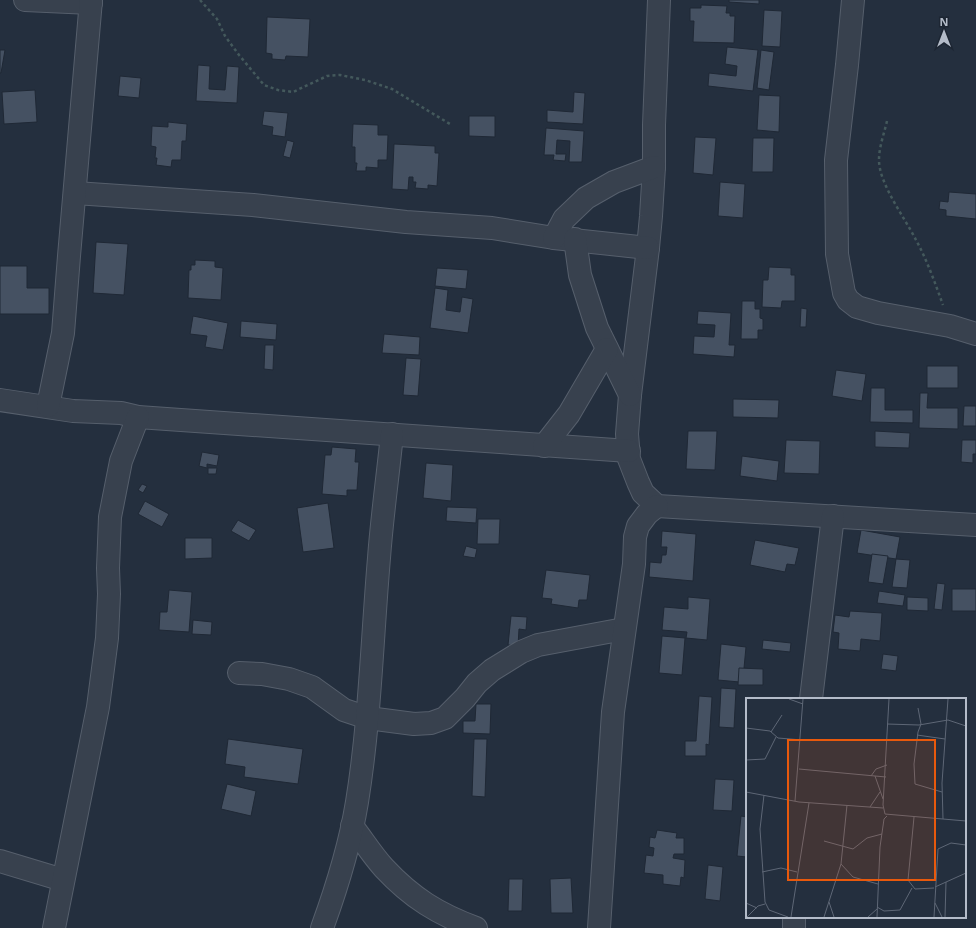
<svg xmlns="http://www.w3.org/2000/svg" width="976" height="928" viewBox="0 0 976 928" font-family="'Open Sans',sans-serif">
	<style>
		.building { fill: #455162; stroke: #1f2835 }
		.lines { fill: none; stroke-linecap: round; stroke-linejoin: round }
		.minor-casing { stroke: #565f6c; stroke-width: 24 }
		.path { stroke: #44595c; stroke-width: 2.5; stroke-dasharray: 3 3; stroke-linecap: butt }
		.minor { stroke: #38414e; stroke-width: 22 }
		.inset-road { fill: none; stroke: #5e6776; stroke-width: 1 }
		.view { fill: #e8590c; fill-opacity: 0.15; stroke: #e8590c; stroke-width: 2 }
		.inset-edge { fill: none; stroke: #b4bcc9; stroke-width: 2 }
	</style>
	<rect width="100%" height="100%" fill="#242f3e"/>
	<g class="building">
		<path d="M729,0h30v4l-30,-2z"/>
		<path d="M701,5l26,1 -1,7h4v3h5l-1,27 -41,-1 1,-21h-4v-13h11z"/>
		<path d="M764,10l18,1 -2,36 -18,-1z"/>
		<path d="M267,17l43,2 -2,38 -22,-1 -1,4 -13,-1v-5l-6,-1z"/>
		<path d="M727,47l31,3 -5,41 -45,-5 1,-13 27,3 1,-10 -12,-2z"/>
		<path d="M0,50h5l-4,23h-1z"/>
		<path d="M761,50l13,2 -5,38 -12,-2z"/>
		<path d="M198,65l12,1 -1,23 16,1 2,-24 12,1 -2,36 -41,-2z"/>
		<path d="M120,76l21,2 -2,20 -21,-2z"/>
		<path d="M35,90l2,32 -33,2 -2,-32z"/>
		<path d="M574,92l11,1 -2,31 -36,-2v-12l26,2z"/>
		<path d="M759,95l21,1 -1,36 -22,-2z"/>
		<path d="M264,111l24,2 -3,24 -13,-2 1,-8 -11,-2z"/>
		<path d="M469,116h26v21l-26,-1z"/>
		<path d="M168,122l19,2 -1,17h-4l-1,19h-9l-1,7 -15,-2 1,-7h-2l1,-11 -5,-1 1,-20 16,1z"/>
		<path d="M353,124l25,1v10h10l-1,25h-9v8l-12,-1v4h-10l1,-8h-2v-16h-3z"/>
		<path d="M546,128l38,3 -2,31h-13l1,-21 -13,-1 -1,14h10l-1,7 -12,-1 1,-5h-10z"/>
		<path d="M695,137l21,1 -3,37 -20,-2z"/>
		<path d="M753,138h21l-1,34h-21z"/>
		<path d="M287,140l7,2 -4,16 -7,-2z"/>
		<path d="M394,144l41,2v7h4l-2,33 -9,-1v4l-13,-1 1,-6h-3v-5h-4l-1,13 -16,-1z"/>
		<path d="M720,182l25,2 -2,34 -25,-2z"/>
		<path d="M949,192l27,2v25l-30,-3v-6l-7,-1 1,-8 8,1z"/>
		<path d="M96,242l32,2 -4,51 -31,-2z"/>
		<path d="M195,260l20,1v6l8,1 -2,32 -33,-2 1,-28h2v-5h4z"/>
		<path d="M0,266h27v22h22v26h-49z"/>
		<path d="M769,267l22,1v7h4v26h-13l-1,7 -19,-1 1,-27h5z"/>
		<path d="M437,268l31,2 -2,19 -31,-3z"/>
		<path d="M435,288l13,2 -2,20 14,2 2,-15 11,2 -5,34 -38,-5z"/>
		<path d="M742,301h13v8h5v9l3,1v11h-5v9h-17z"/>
		<path d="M801,308l6,1 -1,18h-6z"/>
		<path d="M698,311l33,2 -2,32h6l-1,12 -41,-3 1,-18 20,1 1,-12 -18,-1z"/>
		<path d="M193,316l35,7 -5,27 -18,-3 2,-11 -17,-2z"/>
		<path d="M241,321l36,3 -1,16 -36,-3z"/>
		<path d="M384,334l36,3 -1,18 -37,-2z"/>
		<path d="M265,345h9l-1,25 -9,-1z"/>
		<path d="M406,358l15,1 -3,37 -15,-1z"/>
		<rect x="927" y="366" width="31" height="22"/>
		<path d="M836,370l30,4 -4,27 -30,-5z"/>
		<path d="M871,388h14v22h28v13l-43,-1z"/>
		<path d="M920,393h8l-1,15h31v21l-39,-1z"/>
		<path d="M733,399l46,1 -1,18 -45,-1z"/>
		<path d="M964,406h12v20h-13z"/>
		<path d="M688,431h29l-2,39 -29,-1z"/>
		<path d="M875,431l35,2 -1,15 -34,-1z"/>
		<path d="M786,440l34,1 -1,33 -35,-1z"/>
		<path d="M962,440h14v14h-3v9l-12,-1z"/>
		<path d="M332,447l24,2 -1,13h4l-2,28h-10v6l-25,-2 3,-39h6z"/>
		<path d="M202,452l17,3 -2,11 -10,-2v4l-8,-2z"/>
		<path d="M742,456l37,5 -2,20 -37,-5z"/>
		<path d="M426,463l27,2 -2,36 -28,-3z"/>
		<path d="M208,468h9l-1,6h-8z"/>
		<path d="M142,484l5,2 -4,7 -5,-3z"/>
		<path d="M145,501l24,13 -7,13 -24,-13z"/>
		<path d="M328,503l6,45 -31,4 -6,-44z"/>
		<path d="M447,507l30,1 -1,15 -30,-2z"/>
		<path d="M478,519h22l-1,25h-22z"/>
		<path d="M238,520l18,10 -7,11 -18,-10z"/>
		<path d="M861,530l39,7 -4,22 -39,-6z"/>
		<path d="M662,531l34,3 -3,47 -44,-4 1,-15 11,1 1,-8h4l1,-8h-6z"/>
		<path d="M185,538h27v20l-27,1z"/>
		<path d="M755,540l44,8 -4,17 -8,-1 -2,8 -35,-7z"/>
		<path d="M466,546l11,3 -2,9 -12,-2z"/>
		<path d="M872,554l16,2 -5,28 -15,-2z"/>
		<path d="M896,559l14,1 -3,28 -15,-1z"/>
		<path d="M546,570l44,5 -3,25h-8l-1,8 -27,-4 1,-5 -10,-1z"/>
		<path d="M937,583l8,1 -3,26 -8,-1z"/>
		<rect x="952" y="589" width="24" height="22"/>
		<path d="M169,590l23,2 -3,40 -30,-2 1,-18h7z"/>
		<path d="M879,591l26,4 -2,11 -26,-3z"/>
		<path d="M688,597l22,2 -3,41 -21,-2 1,-6 -25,-2 2,-23 24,2z"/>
		<path d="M907,597l21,1v13l-21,-1z"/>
		<path d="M850,611l32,2 -2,28 -19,-2 -1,12 -22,-2 1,-16 -6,-1 2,-17 14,2z"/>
		<path d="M511,616l16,1 -1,13 -7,-1 -1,17 -10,-1z"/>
		<path d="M193,620l19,2 -1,13 -19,-1z"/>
		<path d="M662,636l23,2 -3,37 -23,-2z"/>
		<path d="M763,640l28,3 -1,9 -28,-3z"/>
		<path d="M721,644l25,3 -2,21 18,2 -1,14 -43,-4z"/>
		<path d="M883,654l15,2 -2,15 -15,-2z"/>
		<path d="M739,668l24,1v16h-25z"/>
		<path d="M721,688l15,1 -2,39 -15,-1z"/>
		<path d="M699,696l13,1 -3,48 -3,-1v12h-21v-15h11z"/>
		<path d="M476,704h15l-1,30 -27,-1v-12h12z"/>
		<path d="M228,739l75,10 -5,35 -54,-7 1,-10 -20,-3z"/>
		<path d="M474,739h13l-2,58 -13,-1z"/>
		<path d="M715,779l19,1 -2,31 -19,-1z"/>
		<path d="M227,784l29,7 -5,25 -30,-7z"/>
		<path d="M741,816l6,1v40l-10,-1z"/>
		<path d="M657,830l20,3 -1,5h8v16h-10l-1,4 12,2 -1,18 -3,-1 -1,9 -17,-2v-9l-19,-2 2,-18 7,1 1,-8 -5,-1 1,-10 5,1z"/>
		<path d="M708,865l15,2 -3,34 -15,-2z"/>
		<path d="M571,878l2,35h-22l-1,-34z"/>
		<path d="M509,879h14l-1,32h-14z"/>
	</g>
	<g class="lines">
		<g class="minor-casing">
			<g id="minor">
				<path d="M25,0l66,3"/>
				<path d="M659,0l-5,125v42l-3,49 -3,32 -18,147 -3,39 2,25 9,23 5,11 14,13 319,19"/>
				<path d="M853,0l-6,65 -11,95 1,94 7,39 4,7 9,7 21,6 72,13 26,8"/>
				<path d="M75,193l178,12 153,17 86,6 62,10 94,10"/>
				<path d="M554,238l10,-19 22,-21 28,-16 40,-15"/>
				<path d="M575,239l5,36 17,53 33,67"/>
				<path d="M0,400l73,11 48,2 17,4 491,34"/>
				<path d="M48,406l15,-73 6,-77 22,-256"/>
				<path d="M544,446l25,-32 38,-65"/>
				<path d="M239,673l23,1 27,5 23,8 32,23 24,8 46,6 17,-1 14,-5 20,-20 12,-15 15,-13 29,-18 17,-7 86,-16"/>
				<path d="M811,699l22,-183"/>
				<path d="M352,826c11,14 20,29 32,42 28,30 54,46 92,60"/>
				<path d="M0,861l63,19"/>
				<path d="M794,917v11"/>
				<path d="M54,928l44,-221 9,-69 2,-44 -1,-26 2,-51 11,-56 17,-44"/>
				<path d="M322,928c15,-41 28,-83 35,-126 13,-81 15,-162 22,-244 3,-42 9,-83 13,-124"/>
				<path d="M599,928l14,-216 21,-148 1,-27 3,-11 9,-12 10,-8"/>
			</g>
		</g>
		<g class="path">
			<path d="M200,0l17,19 8,17 14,19 25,30 14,5 15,2 34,-16 13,-1 25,5 27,9 58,35"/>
			<path d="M887,121c-3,13 -8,26 -8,39 0,24 26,58 37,80 11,20 19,43 27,65"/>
		</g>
		<use href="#minor" class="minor"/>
	</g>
	<g transform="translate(746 698)">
		<rect width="220" height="220" fill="#242f3e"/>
		<path class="inset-road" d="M43,1l14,5M143,1l-6,106 2,9 81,7M172,10l3,16 -3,8 -4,32 1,20 27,8M141,26l32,1 29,-5 18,6M0,30l24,3 8,7 24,2M25,34l11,-17M171,37l28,4M0,62l19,-1 11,-22M53,71l87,8M125,78l5,-7 11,-4M129,78l8,23M0,94l53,10 84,6M18,97l-4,34 5,73 4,8 19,7M49,103l8,-102M124,109l10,-15M168,119l-6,63 7,9 19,-1M197,121l-1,-36 6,-84M78,143l29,8 14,-11 15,-4M95,166l12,13 25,7M16,174l19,-4 16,4M189,189l31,-14M83,204l5,15M0,205l11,5M189,205l7,14M131,209l7,4 16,-1 12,-22M1,219l11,-11 7,-2M45,219l18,-114M78,219l17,-53 6,-59M122,219l9,-8M131,219l3,-70 4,-28 3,-3M188,219l4,-68 13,-6 15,2M199,219l1,-35"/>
		<path class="view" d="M42,42h147v140h-147z"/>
		<rect width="220" height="220" class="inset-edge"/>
	</g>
	<g transform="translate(944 32)" stroke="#1d2633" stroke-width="3" paint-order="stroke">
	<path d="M0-3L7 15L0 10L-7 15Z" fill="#b4bcc9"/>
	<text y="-6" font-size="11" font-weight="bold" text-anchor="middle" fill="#b4bcc9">N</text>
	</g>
</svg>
